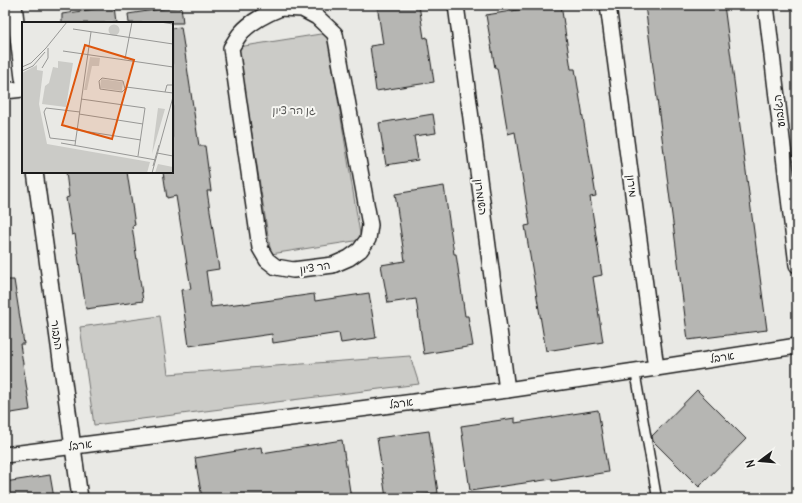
<svg xmlns="http://www.w3.org/2000/svg" width="802" height="503" viewBox="0 0 802 503" font-family="Delius,'Playpen Sans Hebrew',sans-serif">
	<style>
		.green { fill: #cbcbc7; stroke: #747472 }
		.building { fill: #b6b6b3; stroke: #1c1c1c }
		.lines { fill: none; stroke-linecap: round; stroke-linejoin: round }
		.lane-casing { stroke: #1c1c1c; stroke-width: 11 }
		.street-casing { stroke: #1c1c1c; stroke-width: 18 }
		.lane { stroke: #f6f6f2; stroke-width: 8 }
		.street { stroke: #f6f6f2; stroke-width: 15 }
		.labels { text-anchor: middle; dominant-baseline: central; stroke-width: 4; stroke-linejoin: round; paint-order: stroke }
		.park-label { font-size: 11px; fill: #51514f; stroke: #f6f6f2 }
		.street-label { font-size: 11px; fill: #1c1c1c; stroke: #f6f6f2 }
		.inset-road { fill: none; stroke: #979795; stroke-width: 1 }
		.view { fill: #de560d; fill-opacity: 0.15; stroke: #de560d; stroke-width: 2 }
		.inset-edge { fill: none; stroke: #1c1c1c; stroke-width: 2 }
	</style>
	<rect width="100%" height="100%" fill="#e9e9e5"/>
	<filter id="ink" filterUnits="userSpaceOnUse"><feTurbulence type="fractalNoise" baseFrequency=".025" numOctaves="2"/><feDisplacementMap in="SourceGraphic" scale="8" xChannelSelector="R" yChannelSelector="G"/><feConvolveMatrix kernelMatrix="1 2 1 2 8 2 1 2 1" color-interpolation-filters="sRGB"/></filter>
	<g filter="url(#ink)">
		<g class="green">
			<path d="M327,33l34,207 -90,14 -33,-207z"/>
			<path d="M160,316l8,58 242,-18 9,28 -325,41 -14,-98z"/>
		</g>
		<g class="building">
			<path d="M377,5h42l5,33 3,-1 7,45 -58,9 -6,-45 13,-2z"/>
			<path d="M550,5h11l10,64h4l21,127 -6,1 12,78 -9,2 10,65 -57,9 -21,-125 5,-1 -15,-93 -7,2 -11,-66h-2l-9,-53z"/>
			<path d="M645,5h79l43,325 -79,10z"/>
			<path d="M114,6l2,17h-54v-9z"/>
			<path d="M181,6l2,17h-54l-1,-9z"/>
			<path d="M181,27l18,119h6l6,45h-4l12,78 -13,2 5,36 33,-4v1l70,-10 1,7 54,-8 7,45 -35,5 -2,-10 -66,10 -1,-9 -83,12 -8,-56 10,-1 -15,-93 -9,2 -4,-26h9v-144z"/>
			<path d="M433,114l3,19 -22,3 4,24 -32,5 -7,-42z"/>
			<path d="M66,172h61l8,53 -3,1 11,75 -57,8 -11,-75 -3,1 -6,-37 3,-1z"/>
			<path d="M444,186l10,68h2l9,62h3l5,30 -49,8 -8,-55 -28,4 -7,-38 24,-4 -10,-67z"/>
			<path d="M5,280h9l10,64h-4l10,66 -25,4z"/>
			<path d="M697,390l49,49 -47,48 -46,-46 -1,-5z"/>
			<path d="M598,410l10,62 -56,9v-2l-82,12 -9,-65 54,-8v5z"/>
			<path d="M429,431l9,62 -36,5h-16l-9,-60z"/>
			<path d="M342,440l9,58h-149l-7,-40 66,-11 1,6z"/>
			<path d="M50,475l4,23h-49v-16z"/>
		</g>
		<g class="lines">
			<g class="lane-casing">
				<path id="lane" d="M635,371l22,127"/>
			</g>
			<g class="street-casing">
				<g id="street">
					<path d="M14,5l9,73"/>
					<path d="M456,5l51,385"/>
					<path d="M608,5l48,363"/>
					<path d="M766,5l31,260"/>
					<path d="M281,8l21,1 15,8 18,17 35,191 -2,14 -8,11 -11,8 -16,7 -40,5 -17,-3 -9,-7 -7,-12 -29,-200c3,-5 6,-10 9,-14 11,-13 26,-20 41,-26z"/>
					<path d="M5,91l18,-2"/>
					<path d="M35,172l45,326"/>
					<path d="M5,455l502,-65 149,-22 141,-22"/>
				</g>
			</g>
			<use href="#lane" class="lane"/>
			<use href="#street" class="street"/>
		</g>
	</g>
	<g class="labels">
		<g class="park-label">
			<text x="294" y="110">גן הר ציון</text>
		</g>
		<g class="street-label">
			<text transform="translate(779 111) rotate(-97)">הגלבוע</text>
			<text transform="translate(632 186) rotate(83)">מירון</text>
			<text transform="translate(481 197) rotate(82)">השומרון</text>
			<text transform="translate(315 267) rotate(-9)">הר ציון</text>
			<text transform="translate(57 335) rotate(82)">התבור</text>
			<text transform="translate(722 357) rotate(-9)">ארבל</text>
			<text transform="translate(401 403) rotate(-7)">ארבל</text>
			<text transform="translate(80 445) rotate(-7)">ארבל</text>
		</g>
	</g>
	<g transform="translate(22 22)">
		<rect width="151" height="151" fill="#e9e9e5"/>
		<path d="M86.5 8a5.5 5.5 0 1 1 11 0a5.5 5.5 0 1 1-11 0ZM68,35l10,1 -1,8h-7l-5,24h-3zM36,39l15,2 -7,44 -24,-3 3,-18 4,-3 4,-16 5,1zM15,43v5l6,1 -4,33 8,40 103,18 -3,11h-125v-100zM79,57l22,3 -1,9 -22,-3zM136,86l7,1 -13,45zM136,142l15,3v6h-18z" fill="#cbcbc7"/>
		<path class="inset-road" d="M138,0l13,2M51,7l100,15M24,26l21,-26M41,29l110,16M103,37l7,-37M0,45l9,-4 15,-15M20,46l6,-10v-10M0,49l11,-5 12,-14M80,56l21,3 2,8 -3,3 -22,-3 -1,-8zM104,65l47,6M143,70l2,-7h6M59,77l64,9 -7,48M57,92l64,10M55,108l64,10M54,119l-26,-3 -6,-26 2,-4 34,4M39,121l95,17M53,123l16,-113M135,131l16,3M131,144l6,-21M130,151l21,-76"/>
		<path class="view" d="M63,23l49,15 -22,79 -50,-14z"/>
		<rect width="151" height="151" class="inset-edge"/>
	</g>
	<rect width="802" height="503" fill="none" stroke="#f6f6f2" stroke-width="20"/>
	<rect x="10" y="10" width="782" height="483" fill="none" stroke="#1c1c1c" stroke-width="1.5" filter="url(#ink)"/>
	<g transform="translate(760 461) rotate(254)" stroke="#f6f6f2" stroke-width="3" paint-order="stroke">
	<path d="M0-3L7 15L0 10L-7 15Z" fill="#1c1c1c"/>
	<text y="-6" font-size="11" font-weight="bold" text-anchor="middle" fill="#1c1c1c">N</text>
	</g>
</svg>
